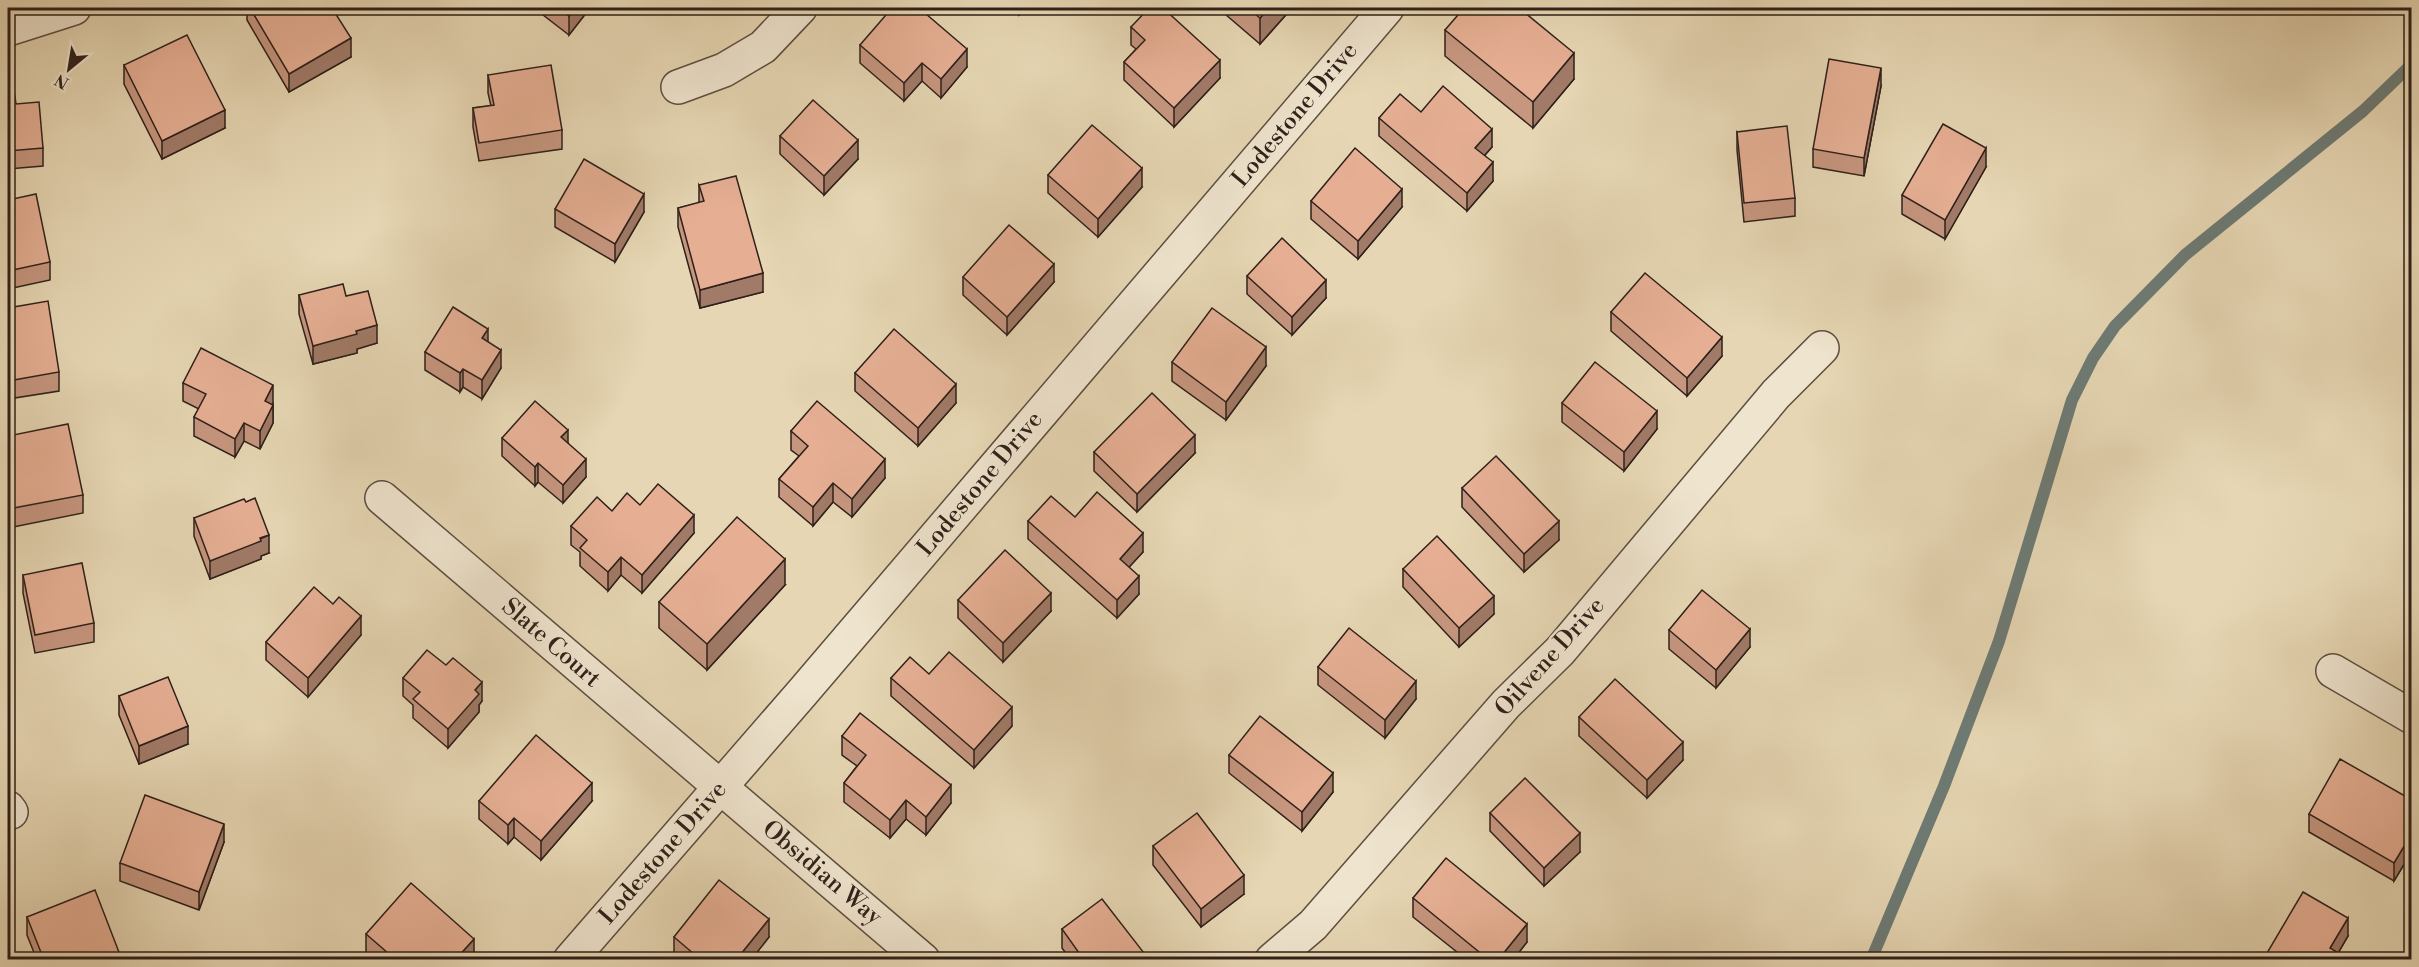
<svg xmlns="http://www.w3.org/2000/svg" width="2419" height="967" viewBox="0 0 2419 967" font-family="'Libre Bodoni',serif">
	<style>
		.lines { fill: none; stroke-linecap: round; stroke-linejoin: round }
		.stream { stroke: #6d7b75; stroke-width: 12 }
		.minor-casing { stroke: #5c4e40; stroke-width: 36 }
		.minor { stroke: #efe4ce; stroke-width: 33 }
		.wall { fill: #c6967f; stroke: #2e201a; stroke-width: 1.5 }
		.shaded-wall { fill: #a17a68; stroke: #2e201a; stroke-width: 1.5 }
		.building { fill: #e6af94; stroke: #2e201a; stroke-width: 1.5 }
		.labels { text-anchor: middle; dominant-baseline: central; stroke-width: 5; stroke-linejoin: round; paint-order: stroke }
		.street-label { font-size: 24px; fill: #2e201a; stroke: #efe4ce }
	</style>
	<rect width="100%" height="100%" fill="#e6d6b3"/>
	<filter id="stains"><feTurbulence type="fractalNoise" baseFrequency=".00333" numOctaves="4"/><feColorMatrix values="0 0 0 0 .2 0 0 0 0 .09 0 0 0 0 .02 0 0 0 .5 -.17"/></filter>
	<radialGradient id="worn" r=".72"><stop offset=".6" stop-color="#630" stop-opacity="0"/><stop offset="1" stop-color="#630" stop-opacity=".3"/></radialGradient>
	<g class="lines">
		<path class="stream" d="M1871,960l73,-174 55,-145 73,-241 21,-42 22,-32 70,-71 178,-144 49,-47"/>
		<g class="minor-casing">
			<g id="minor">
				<path d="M8,29l66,-21"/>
				<path d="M678,87l46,-17 39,-23 37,-39"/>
				<path d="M382,498l541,462"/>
				<path d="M2333,671l79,46"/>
				<path d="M8,808l3,4"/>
				<path d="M570,960l232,-267 585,-685"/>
				<path d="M1272,960l41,-35 193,-221 54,-53 216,-257 46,-46"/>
			</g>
		</g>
		<use href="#minor" class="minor"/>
	</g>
	<g class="wall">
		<path d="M247,8h85l19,49 -62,35 -42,-72z"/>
		<path d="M534,8h56l-21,27z"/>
		<path d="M1011,8h15l-7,7z"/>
		<path d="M1218,8h74l-32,36z"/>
		<path d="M1131,27l89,51 -46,49 -50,-47v-18l12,-13 -5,-4z"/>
		<path d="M1445,30l129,49 -41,49 -88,-72z"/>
		<path d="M860,45l107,22 -26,31 -19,-17 -18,20 -44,-38z"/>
		<path d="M124,65l101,63 -63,31 -38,-75z"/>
		<path d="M488,75l74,55v19l-83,12 -6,-34v-19l18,-2 -3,-13z"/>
		<path d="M1881,86l-17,90 -51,-9v-18z"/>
		<path d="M8,91l35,57v18l-35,3z"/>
		<path d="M1421,112l71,35 -7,8 8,26 -26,30 -88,-75v-18z"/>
		<path d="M1737,132l58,66v18l-51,6 -7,-72z"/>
		<path d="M780,136l78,23 -34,36 -44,-41z"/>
		<path d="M1986,167l-41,72 -43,-25v-19z"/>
		<path d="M1048,175l94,12 -44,50 -50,-44z"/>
		<path d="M699,185l64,107 -63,16 -22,-81v-19l21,-5z"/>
		<path d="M8,200l42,62v18l-42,9z"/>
		<path d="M1311,201l91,6 -44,52 -47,-40z"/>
		<path d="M555,209l89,3 -29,50 -60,-35z"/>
		<path d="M1247,276l79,22 -34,37 -45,-41z"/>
		<path d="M963,277l91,5 -47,53 -44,-40z"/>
		<path d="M299,295l47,1 31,47 -20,6v4l-44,11 -14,-50z"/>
		<path d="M8,308l51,64v19l-51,8z"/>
		<path d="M1611,312l111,44 -35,40 -76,-65z"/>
		<path d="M488,342l13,26 -19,31 -19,-12 -3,5 -35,-22v-18z"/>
		<path d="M1172,362l94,4 -40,54 -54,-39z"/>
		<path d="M855,373l101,30 -38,43 -63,-55z"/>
		<path d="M183,383l90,20v20l-13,26 -16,-8 -9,16 -41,-21v-19l5,-8 -16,-8z"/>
		<path d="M1562,403l95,26 -33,42 -62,-49z"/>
		<path d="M791,431l94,47 -33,39 -19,-15 -20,24 -34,-29v-18l20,-23 -8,-6z"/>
		<path d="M8,436l75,59v18l-75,15z"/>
		<path d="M502,438l66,5 18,34 -23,26 -25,-21 -3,4 -33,-30z"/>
		<path d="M1094,452l101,1 -58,59 -43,-41z"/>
		<path d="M1462,488l97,52 -35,32 -62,-65z"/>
		<path d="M640,505l54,28 -52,60 -21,-18 -13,16 -28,-25v-14l-9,-7v-19l41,-15z"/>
		<path d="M1075,517l68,35 -14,15 10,27 -22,24 -89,-79v-18z"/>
		<path d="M194,518l75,35 -8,3v3l-51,20 -16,-43z"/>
		<path d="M1403,569l91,45 -35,33 -56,-60z"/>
		<path d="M23,575l71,48v19l-59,11 -12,-60z"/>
		<path d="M785,585l-78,85 -48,-42v-26z"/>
		<path d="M958,600l93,11 -48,51 -45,-44z"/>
		<path d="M333,604l28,31 -53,62 -42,-37v-18z"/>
		<path d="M1669,630l81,17 -34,41 -47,-39z"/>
		<path d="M1318,667l98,32 -31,39 -67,-53z"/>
		<path d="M929,674l83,52 -38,42 -83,-72v-18z"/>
		<path d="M403,678l79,23 -3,4v7l-31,36 -35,-30v-13l-10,-9z"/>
		<path d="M119,696l69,48 -49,20 -20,-49z"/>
		<path d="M1579,717l104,43 -36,38 -68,-62z"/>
		<path d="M842,736l109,67 -25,32 -20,-16 -16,19 -46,-36v-19l13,-17 -15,-11z"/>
		<path d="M1229,755l104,37 -31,39 -73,-58z"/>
		<path d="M2412,800v51l-18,30 -85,-49v-18z"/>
		<path d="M479,801h113l-51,59 -27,-23 -6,7 -29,-25z"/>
		<path d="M1490,813l90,39 -36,34 -54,-55z"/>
		<path d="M224,842l-25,68 -79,-29v-18z"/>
		<path d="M1153,846l91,48 -43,33 -48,-62z"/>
		<path d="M1413,898l114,44 -14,18h-46l-54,-43z"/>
		<path d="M27,917l95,43h-85l-10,-25z"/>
		<path d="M1062,929l82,31h-73l-9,-12z"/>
		<path d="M366,934l108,23 -3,3h-96l-9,-8z"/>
		<path d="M2348,936l-10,17 12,7h-83v-7z"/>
		<path d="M674,937h95l-18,23h-73l-4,-4z"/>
	</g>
	<g class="shaded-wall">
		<path d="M576,8h14l-21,27v-19z"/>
		<path d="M1019,8h7l-7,7z"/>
		<path d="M1269,8h23l-32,36v-26z"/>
		<path d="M351,38v19l-62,35v-18z"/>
		<path d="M967,49v18l-26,31v-19z"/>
		<path d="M1574,53v26l-41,49v-26z"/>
		<path d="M1220,60v18l-46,49v-19z"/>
		<path d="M922,63v18l-18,20v-18z"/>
		<path d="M1881,68v18l-17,90v-18z"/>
		<path d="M225,110v18l-63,31v-18z"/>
		<path d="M1492,129v18l-17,19v-18z"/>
		<path d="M858,140v19l-34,36v-19z"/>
		<path d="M1986,148v19l-41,72v-19z"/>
		<path d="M1493,162v19l-26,30v-18z"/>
		<path d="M1142,168v19l-44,50v-18z"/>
		<path d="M1402,189v18l-44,52v-18z"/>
		<path d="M644,194v18l-29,50v-18z"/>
		<path d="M1054,264v18l-47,53v-18z"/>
		<path d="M763,273v19l-63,16v-18z"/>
		<path d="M1326,280v18l-34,37v-18z"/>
		<path d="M377,325v18l-20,6v4l-44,11v-18l43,-15z"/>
		<path d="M488,329v18l-6,-9z"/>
		<path d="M1722,337v19l-35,40v-18z"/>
		<path d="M1266,347v19l-40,54v-18z"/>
		<path d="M501,350v18l-19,31v-19z"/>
		<path d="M463,369v18l-3,5v-19z"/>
		<path d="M956,384v19l-38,43v-18z"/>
		<path d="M273,385v18l-8,16v-18z"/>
		<path d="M273,405v18l-13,26v-18z"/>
		<path d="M1657,411v18l-33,42v-19z"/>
		<path d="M244,423v18l-9,16v-18z"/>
		<path d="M568,430v18l-7,-11z"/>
		<path d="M1195,435v18l-58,59v-18z"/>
		<path d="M586,459v18l-23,26v-18z"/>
		<path d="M885,459v19l-33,39v-18z"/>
		<path d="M538,463v19l-3,4v-19z"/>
		<path d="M833,483v19l-20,24v-19z"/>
		<path d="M694,515v18l-52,60v-18z"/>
		<path d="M1559,521v19l-35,32v-18z"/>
		<path d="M1143,533v19l-23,25v-18z"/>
		<path d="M269,535v18l-8,3v3l-51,20v-18z"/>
		<path d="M621,557v18l-13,16v-19z"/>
		<path d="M785,559v26l-78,85v-26z"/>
		<path d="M1139,576v18l-22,24v-18z"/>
		<path d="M1051,593v18l-48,51v-19z"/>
		<path d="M1494,596v18l-35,33v-19z"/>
		<path d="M361,616v19l-53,62v-19z"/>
		<path d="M1750,629v18l-34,41v-18z"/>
		<path d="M1416,681v18l-31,39v-18z"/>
		<path d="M482,682v19l-3,4v7l-31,36v-19l27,-39z"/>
		<path d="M1012,707v19l-38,42v-18z"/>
		<path d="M188,726v18l-49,20v-18z"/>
		<path d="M1683,742v18l-36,38v-18z"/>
		<path d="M1333,773v19l-31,39v-19z"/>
		<path d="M592,783v18l-51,59v-19z"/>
		<path d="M951,785v18l-25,32v-18z"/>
		<path d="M906,800v19l-16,19v-18z"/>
		<path d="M514,818v19l-6,7v-19z"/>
		<path d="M224,824v18l-25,68v-18z"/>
		<path d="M1580,833v19l-36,34v-18z"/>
		<path d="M2412,833v18l-18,30v-18z"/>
		<path d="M1244,875v19l-43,33v-18z"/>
		<path d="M2348,918v18l-14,24 -4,-12z"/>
		<path d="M769,919v18l-18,23h-15z"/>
		<path d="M1527,924v18l-14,18h-15z"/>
		<path d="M474,939v18l-3,3h-16z"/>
		<path d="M1144,953v7h-9z"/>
	</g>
	<g class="building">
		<path d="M250,8h82l19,30 -62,36z"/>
		<path d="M557,8h19l-7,8z"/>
		<path d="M892,8h27l48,41 -26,30 -19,-16 -18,20 -44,-38z"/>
		<path d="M1149,8h14l57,52 -46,48 -50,-46 21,-22 -14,-13z"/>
		<path d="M1248,8h21l-9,10z"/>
		<path d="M1464,8h55l55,45 -41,49 -88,-72z"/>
		<path d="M187,35l38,75 -63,31 -38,-76z"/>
		<path d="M1829,59l52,9 -17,90 -51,-9z"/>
		<path d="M551,65l11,65 -83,13 -6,-35 21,-3 -6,-30z"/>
		<path d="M1443,86l49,43 -17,19 18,14 -26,31 -88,-75 21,-24 21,18z"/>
		<path d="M14,90l2,14 23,-2 4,46 -35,3v-60z"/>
		<path d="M813,100l45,40 -34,36 -44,-40z"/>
		<path d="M1943,124l43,24 -41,72 -43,-25z"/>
		<path d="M1092,125l50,43 -44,51 -50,-44z"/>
		<path d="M1787,126l8,72 -51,5 -7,-71z"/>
		<path d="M1355,148l47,41 -44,52 -47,-40z"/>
		<path d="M584,159l60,35 -29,50 -60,-35z"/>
		<path d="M736,176l27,97 -63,17 -22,-82 26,-7 -5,-16z"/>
		<path d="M36,194l14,68 -42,9v-71z"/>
		<path d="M1009,225l45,39 -47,53 -44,-40z"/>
		<path d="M1282,238l44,42 -34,37 -45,-41z"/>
		<path d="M1645,273l77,64 -35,41 -76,-66z"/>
		<path d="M343,284l3,12 22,-5 9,34 -21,6 1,3 -44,12 -14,-51z"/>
		<path d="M48,301l11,71 -51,9v-73z"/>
		<path d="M453,307l35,22 -6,9 19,12 -19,30 -19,-11 -3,4 -35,-21z"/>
		<path d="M1212,308l54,39 -40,55 -54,-40z"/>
		<path d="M894,329l62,55 -38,44 -63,-55z"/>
		<path d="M201,348l72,37 -8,16 8,4 -13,26 -16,-8 -9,16 -41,-22 12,-23 -23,-11z"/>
		<path d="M1595,362l62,49 -33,41 -62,-49z"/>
		<path d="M1152,393l43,42 -58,59 -43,-42z"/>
		<path d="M535,401l33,29 -7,7 25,22 -23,26 -25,-22 -3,4 -33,-29z"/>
		<path d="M817,401l68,58 -33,40 -19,-16 -20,24 -34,-28 29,-33 -17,-15z"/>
		<path d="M68,424l15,71 -75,14v-73z"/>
		<path d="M1496,456l63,65 -35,33 -62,-66z"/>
		<path d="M658,484l36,31 -52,60 -21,-18 -13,15 -28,-24 7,-8 -16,-14 26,-29 15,14 15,-18 13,12z"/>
		<path d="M1097,492l46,41 -23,26 19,17 -22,24 -89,-79 23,-25 24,21z"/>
		<path d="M255,498l14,37 -9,3 1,3 -51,20 -16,-43 50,-19 2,3z"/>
		<path d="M737,517l48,42 -78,85 -48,-42z"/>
		<path d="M1437,536l57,60 -35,32 -56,-59z"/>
		<path d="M1005,550l46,43 -48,50 -45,-43z"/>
		<path d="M82,563l12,60 -59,12 -12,-60z"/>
		<path d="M314,587l19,17 6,-7 22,19 -53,62 -42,-36z"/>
		<path d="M1702,590l48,39 -34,41 -47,-40z"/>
		<path d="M1349,628l67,53 -31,39 -67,-53z"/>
		<path d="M427,650l19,15 7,-7 29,24 -7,8 4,4 -31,35 -35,-30 7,-7 -17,-14z"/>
		<path d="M949,652l63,55 -38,43 -83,-72 19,-21 19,17z"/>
		<path d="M168,677l20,49 -49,20 -20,-50z"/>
		<path d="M1615,679l68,63 -36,38 -68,-63z"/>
		<path d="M860,713l91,72 -25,32 -20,-17 -16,20 -46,-37 22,-28 -24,-19z"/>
		<path d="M1260,716l73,57 -31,39 -73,-57z"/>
		<path d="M536,735l56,48 -51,58 -27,-23 -6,7 -29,-24z"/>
		<path d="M2340,759l72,41v33l-18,30 -85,-49z"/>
		<path d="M1525,778l55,55 -36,35 -54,-55z"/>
		<path d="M145,795l79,29 -25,68 -79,-29z"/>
		<path d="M1197,813l47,62 -43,34 -48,-63z"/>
		<path d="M1446,858l81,66 -29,36h-9l-76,-62z"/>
		<path d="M719,880l50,39 -33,41h-35l-27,-23z"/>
		<path d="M411,883l63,56 -19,21h-59l-30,-26z"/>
		<path d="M95,890l27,70h-78l-17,-43z"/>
		<path d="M2303,892l45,26 -18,30 20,12h-71l-12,-7z"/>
		<path d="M1102,899l42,54 -9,7h-51l-22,-31z"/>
	</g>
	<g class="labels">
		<g class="street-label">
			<text transform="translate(1295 115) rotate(-50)">Lodestone Drive</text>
			<text transform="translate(980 484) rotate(-50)">Lodestone Drive</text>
			<text transform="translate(551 643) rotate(41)">Slate Court</text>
			<text transform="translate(1550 657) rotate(-48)">Oilvene Drive</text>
			<text transform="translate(663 853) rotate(-49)">Lodestone Drive</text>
			<text transform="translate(822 873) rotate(40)">Obsidian Way</text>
		</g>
	</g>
	<rect width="2419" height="967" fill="none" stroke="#e6d6b3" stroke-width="30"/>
	<rect x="9" y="9" width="2401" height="949" fill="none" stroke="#2e201a" stroke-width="3"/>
	<rect x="15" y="15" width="2389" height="937" fill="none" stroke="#2e201a" stroke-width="1.5"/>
	<g transform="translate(69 69) rotate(210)" stroke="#efe4ce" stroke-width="4.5" paint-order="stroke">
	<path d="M0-4.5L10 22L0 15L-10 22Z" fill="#2e201a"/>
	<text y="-9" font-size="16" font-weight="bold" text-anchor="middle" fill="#2e201a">N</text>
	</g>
	<rect width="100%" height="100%" filter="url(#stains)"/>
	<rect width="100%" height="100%" fill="url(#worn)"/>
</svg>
